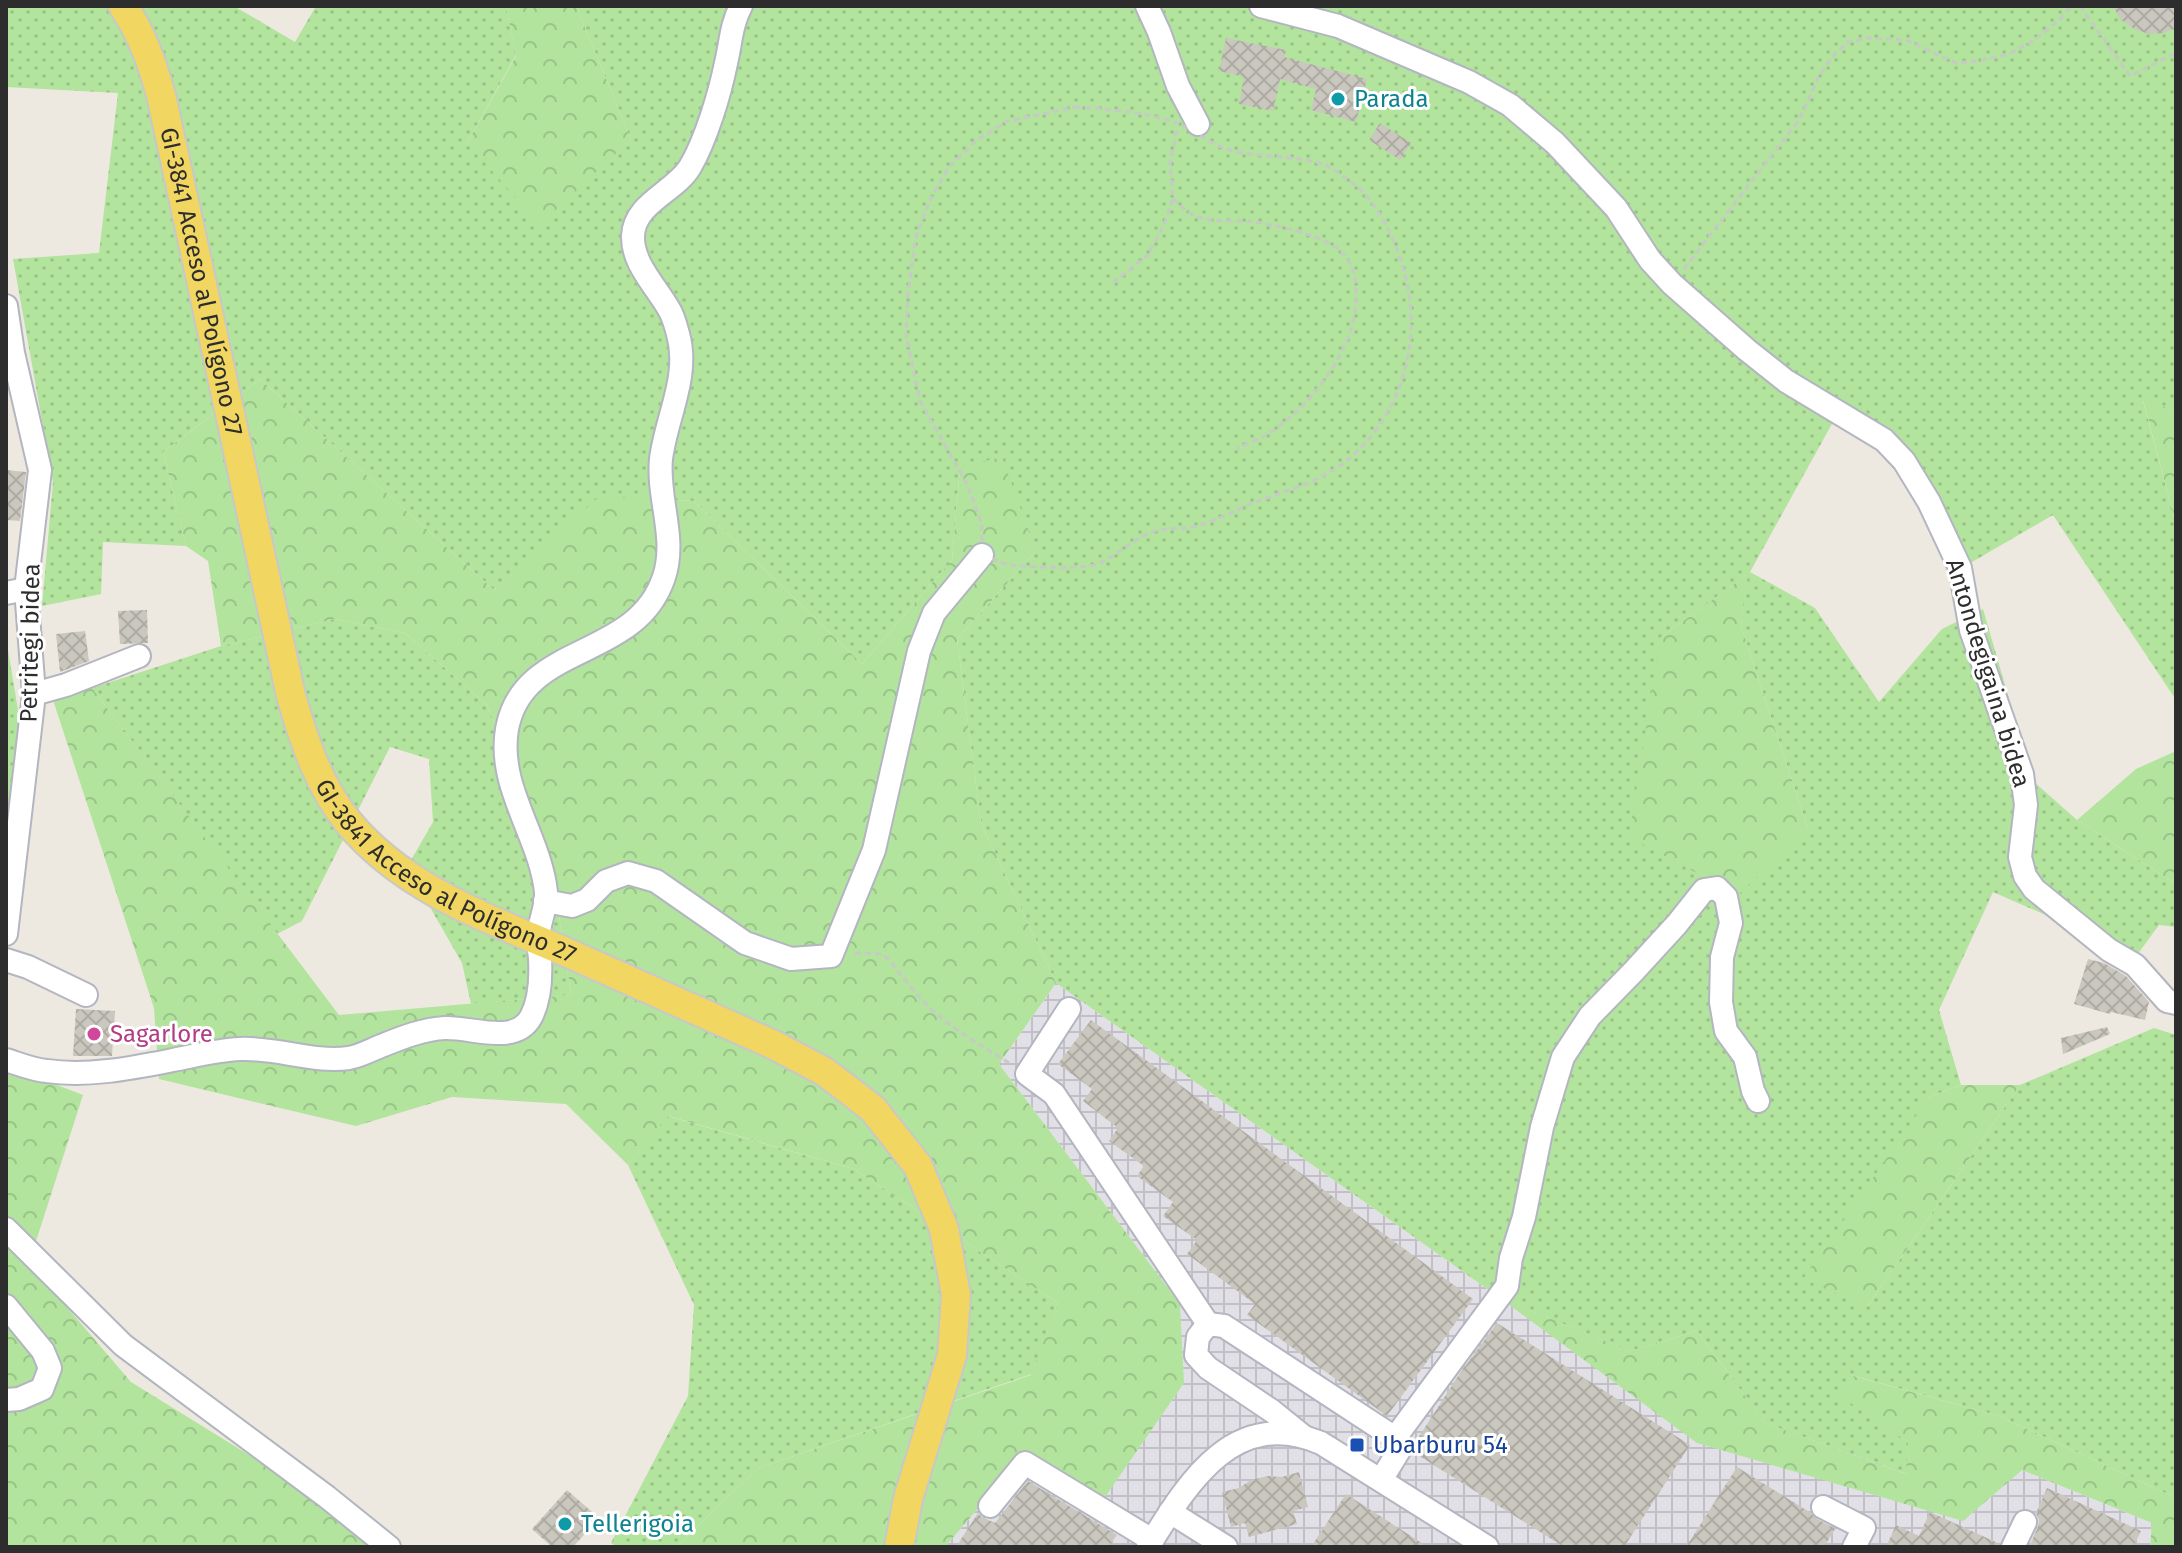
<svg xmlns="http://www.w3.org/2000/svg" width="2182" height="1553" viewBox="0 0 2182 1553" font-family="'Fira Sans',sans-serif">
	<style>
		.industrial { fill: url(#industrial-grid) }
		.grass { fill: url(#grass-dots); fill-rule: evenodd }
		.forest { fill: url(#forest-crowns) }
		.building { fill: url(#building-cross-hatch) }
		.lines { fill: none; stroke-linecap: round; stroke-linejoin: round }
		.minor-casing { stroke: #b3b5c0; stroke-width: 26 }
		.major-casing { stroke: #c8c8c8; stroke-width: 32 }
		.path { stroke: #c8c8c8; stroke-width: 3; stroke-dasharray: 6 4; stroke-linecap: butt }
		.minor { stroke: #fff; stroke-width: 22 }
		.major { stroke: #f1d662; stroke-width: 28 }
		.culture-dot { fill: #0f9aa8; stroke: #fff; stroke-width: 3 }
		.hotel-dot { fill: #d1479c; stroke: #fff; stroke-width: 3 }
		.transit-dot { fill: #1a4fb4; stroke: #fff; stroke-width: 3 }
		.labels { text-anchor: middle; dominant-baseline: central; stroke-width: 6; stroke-linejoin: round; paint-order: stroke }
		.culture-label { font-size: 24px; fill: #0d838f; stroke: #fff; text-anchor: start }
		.street-label { font-size: 24px; fill: #2d2d2d; stroke: #fff }
		.hotel-label { font-size: 24px; fill: #b23c85; stroke: #fff; text-anchor: start }
		.transit-label { font-size: 24px; fill: #164399; stroke: #fff; text-anchor: start }
	</style>
	<defs>
		<pattern id="industrial-grid" width="8" height="8" patternUnits="userSpaceOnUse" patternTransform="scale(2)"><rect width="8" height="8" fill="#e2e0e7"/><path d="M0 4h8M4 0v8" fill="none" stroke="#c2c0c6"/></pattern>
		<pattern id="grass-dots" width="8" height="8" patternUnits="userSpaceOnUse" patternTransform="scale(2)"><rect width="8" height="8" fill="#b2e49d"/><path d="M2 2h.1M6 6h.1" fill="none" stroke="#99c488" stroke-width="1.8" stroke-linecap="round"/></pattern>
		<pattern id="forest-crowns" width="20" height="18" patternUnits="userSpaceOnUse" patternTransform="scale(2)"><rect width="20" height="18" fill="#b2e49d"/><path d="M2 6a3 3 0 1 1 6 0M12 15a3 3 0 1 1 6 0" fill="none" stroke="#99c488"/></pattern>
		<pattern id="building-cross-hatch" width="8" height="8" patternUnits="userSpaceOnUse" patternTransform="scale(2)"><rect width="8" height="8" fill="#cac7be"/><path d="M0 0l8 8M0 8l8-8" fill="none" stroke="#aeaba4"/></pattern>
	</defs>
	<rect width="100%" height="100%" fill="#eee9e0"/>
	<path class="industrial" d="M1056,983l444,315 522,172 130,53 -2,24h-1205l82,-96 153,-147 -181,-240z"/>
	<g class="grass">
		<path d="M6,6h228l61,36 21,-36h190l10,49 -49,88 164,-4 -55,-133h1600v405l-33,-10 33,123v176l-123,-185 -98,57 -46,-84 -29,-37 -47,-29 -83,150 65,36 64,94 63,-73 41,-20 50,172 44,39 99,64v43l-17,-2 -22,30 -144,-63 -54,118 22,75 -32,12 -62,210 153,-222 134,-57 22,7v463l-177,-82 -148,-41 -11,20 68,47 -1,32 -142,-51 -68,-92 -67,20 -130,-53 -444,-315 -75,-160 -24,-184 79,-88 -76,-84 -8,93 -90,104 -168,-163 -94,-4 -106,93 -234,-211 -97,73 23,94 -83,-4 -2,52 -59,12 11,-124 -40,-223 86,-6 19,-160 -112,-6zM1747,575l-6,51 67,203 -148,-191z"/>
		<path d="M335,619l70,14 82,72 65,164 19,126 -100,9 -9,-41 -55,-96 26,-45 -4,-63 -39,-12 -88,174 -25,13 -185,-246 129,-42z"/>
		<path d="M6,638l14,84 -14,130z"/>
		<path d="M667,1116l187,53 204,134 -26,71 -274,94 -82,79h-59l-6,-4 77,-147 6,-91 -66,-140z"/>
	</g>
	<g class="forest">
		<path d="M506,6h70l55,133 -91,86 -73,-82 49,-87z"/>
		<path d="M260,379l234,211 106,-94 94,5 168,163 90,-104 8,-93 42,-10 34,94 -79,88 24,184 75,160 -57,81 181,240 4,79 -79,114 -78,-46 -82,96h-269l82,-79 273,-93 27,-72 -204,-134 -186,-53 -40,49 -62,-61 -114,-7 -96,29 -197,-47 -5,-71 -101,-308 39,-12 247,327 232,-20 -19,-126 -65,-164 -82,-72 -70,-14 -114,27 -13,-85 -22,-15 -23,-94z"/>
		<path d="M2143,400l33,11v113z"/>
		<path d="M1748,574l-7,52 67,203 -70,66 -109,-58 31,-199z"/>
		<path d="M2176,751v133l-99,-64 59,-51z"/>
		<path d="M6,1065l77,30 -54,168 102,119 267,165h-392z"/>
		<path d="M1961,1085h59l-153,222 -64,-28 126,-182z"/>
		<path d="M1500,1298l130,53 67,-20 68,92 141,51 2,-32 -69,-47 11,-20 149,41 177,82v49h-26l2,-24 -130,-53 -59,51 -266,-78z"/>
	</g>
	<g class="building">
		<path d="M2113,6h63v22l-12,5 -15,1 -15,-5 -14,-10z"/>
		<path d="M1226,38l60,12 -2,7 83,22 -11,43 -45,-12 5,-21 -36,-10 -7,32 -34,-7 5,-27 -25,-6z"/>
		<path d="M1380,123l31,20 -11,17 -31,-20z"/>
		<path d="M6,470l20,2 -6,49 -14,-1z"/>
		<path d="M147,610l1,33 -28,1 -2,-33z"/>
		<path d="M85,631l4,30 -29,11 -4,-38z"/>
		<path d="M2088,959l16,4 22,13 23,26 -4,18 -34,-8 -1,2 -36,-10z"/>
		<path d="M76,1009l39,2 -3,45h-39z"/>
		<path d="M1091,1020l382,279 -86,117 -140,-101 8,-11 -68,-50 10,-14 -34,-24 10,-14 -36,-26 7,-10 -35,-25 9,-13 -35,-27 9,-12 -34,-25z"/>
		<path d="M2107,1027l3,7 -47,20 -2,-16z"/>
		<path d="M1497,1323l193,122 -66,102h-60l-151,-95v-6l45,-70z"/>
		<path d="M1737,1467l74,46 6,6 18,10 -11,18h-138z"/>
		<path d="M1299,1472l9,35 -15,4 4,13 -48,13 -4,-14 -14,4 -9,-35 17,-4 12,-8 17,-4 14,1z"/>
		<path d="M1028,1481l89,54 -8,12h-153l22,-34 4,4 13,6z"/>
		<path d="M2047,1488l94,43 -8,16h-104l9,-20 1,-7 -3,-7z"/>
		<path d="M567,1490l32,28 -26,29h-21l-20,-18z"/>
		<path d="M1346,1494l82,53h-117z"/>
		<path d="M1930,1512l70,32 -1,3h-113l10,-22 23,11z"/>
	</g>
	<g class="lines">
		<g class="minor-casing">
			<g id="minor">
				<path d="M1147,6l12,26 19,54 20,38"/>
				<path d="M1261,6l77,20 131,56 41,23 45,38 61,65 34,52 22,24 75,66 39,31 98,59 20,21 25,41 31,66 11,62 51,144 4,31 -6,52 5,19 9,13 75,61 26,15 32,36 9,2"/>
				<path d="M6,306l7,47 27,117 -14,119 8,105 -28,240"/>
				<path d="M6,593l20,-4"/>
				<path d="M34,694l32,-9 73,-29"/>
				<path d="M545,901l27,5 15,-6 19,-19 22,-8 28,8 89,62 46,16 40,-3 43,-106 45,-199 15,-38 48,-58"/>
				<path d="M6,960l22,7 58,28"/>
				<path d="M1069,1009l-42,65 27,20 154,230"/>
				<path d="M6,1060c13,4 27,10 41,11 41,6 85,-3 126,-11 21,-4 44,-10 67,-11 36,-2 72,14 109,9 11,-2 22,-8 32,-12 20,-8 42,-17 64,-18 28,-1 70,18 86,-11 9,-17 10,-40 9,-58 0,-6 -2,-11 -2,-17 -1,-16 9,-33 8,-50 -6,-56 -49,-105 -39,-163 16,-88 129,-67 157,-152 13,-39 -7,-79 -3,-118 5,-41 29,-83 17,-125 -2,-7 -4,-16 -8,-23 -13,-24 -38,-47 -37,-75 1,-33 42,-44 57,-69 16,-27 30,-74 36,-104 5,-21 5,-38 15,-57"/>
				<path d="M6,1229l117,116 204,152 62,50"/>
				<path d="M6,1306l37,45 7,17 -8,21 -23,10 -13,1"/>
				<path d="M1303,1436l-31,-25 -64,-43 -12,-13 2,-18 10,-13 16,2 171,112 5,11 -19,31"/>
				<path d="M1395,1438l112,-152 4,-28 13,-41 18,-90 21,-70 27,-41 43,-44 44,-48 27,-34 13,-2 9,9 5,26 -9,34 -1,45 5,29 19,26 8,34 5,10"/>
				<path d="M990,1506l35,-43 127,77"/>
				<path d="M1823,1507l41,21 -10,19"/>
				<path d="M1170,1512l56,35"/>
				<path d="M1148,1547c40,-64 85,-141 173,-104l166,104"/>
				<path d="M2013,1547l12,-25"/>
			</g>
		</g>
		<g class="major-casing">
			<g id="major">
				<path id="s1" d="M123,6c19,28 29,57 38,89l130,601c13,45 28,91 58,127 56,67 141,96 219,130 69,31 138,61 206,92l51,27 48,37 45,57 26,63 12,66 -4,60 -44,144 -9,48"/>
			</g>
		</g>
		<g class="path">
			<path d="M2080,6l50,70 46,-23"/>
			<path d="M1075,107c33,2 71,5 101,16 19,6 34,22 54,27 31,9 66,4 95,15 7,3 15,9 21,13 24,16 38,40 49,67 33,77 15,165 -51,218 -24,19 -65,30 -94,41 -16,7 -33,16 -50,21 -15,5 -33,2 -48,7 -19,7 -34,22 -52,31 -12,7 -73,4 -90,2 -9,-2 -19,-7 -28,-10v-30l-14,-39 -48,-85 -14,-66 2,-40 8,-59 16,-40 17,-29 28,-27 31,-19z"/>
			<path d="M1173,199c6,5 13,12 20,16 17,8 35,5 54,6 22,2 69,13 87,25 29,18 25,62 15,89 -14,38 -45,75 -79,98 -10,6 -23,10 -33,16"/>
			<path d="M1684,269l115,-149 18,-40 14,-22 17,-16 21,-4 37,2 50,23 22,-2 31,-7 24,-13 24,-19 15,-16"/>
			<path d="M1113,283l35,-28 16,-30 9,-26 -3,-36 7,-33"/>
			<path d="M855,953l28,1c16,16 27,34 42,49 24,25 55,41 84,60"/>
		</g>
		<use href="#minor" class="minor"/>
		<use href="#major" class="major"/>
	</g>
	<g class="culture-dot">
		<circle cx="1338" cy="99" r="8"/>
		<circle cx="565" cy="1524" r="8"/>
	</g>
	<circle class="hotel-dot" cx="94" cy="1034" r="8"/>
	<rect class="transit-dot" x="1349" y="1437" width="16" height="16" rx="4"/>
	<g class="labels">
		<g class="culture-label">
			<text x="1354" y="99">Parada</text>
			<text x="581" y="1524">Tellerigoia</text>
		</g>
		<g class="street-label">
			<text stroke="none"><textPath href="#s1" startOffset="288">GI-3841 Acceso al Polígono 27</textPath></text>
			<text transform="translate(30 643) rotate(-89)">Petritegi bidea</text>
			<text transform="translate(1988 673) rotate(73)">Antondegigaina bidea</text>
			<text stroke="none"><textPath href="#s1" startOffset="960">GI-3841 Acceso al Polígono 27</textPath></text>
		</g>
		<g class="hotel-label">
			<text x="110" y="1034">Sagarlore</text>
		</g>
		<g class="transit-label">
			<text x="1373" y="1445">Ubarburu 54</text>
		</g>
	</g>
	<rect width="2182" height="1553" fill="none" stroke="#2d2d2d" stroke-width="16"/>
</svg>
